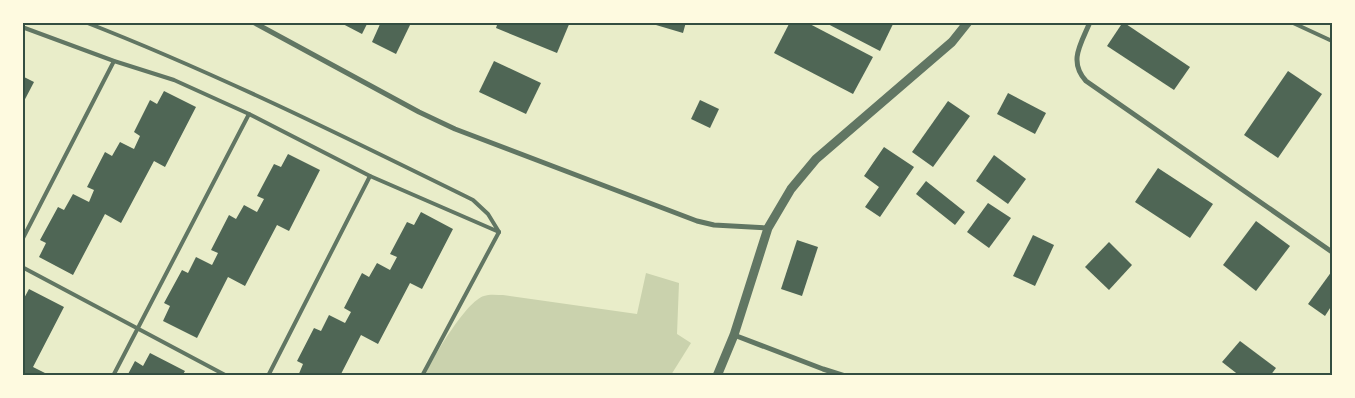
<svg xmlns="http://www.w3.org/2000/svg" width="1355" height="398" viewBox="0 0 1355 398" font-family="'Open Sans',sans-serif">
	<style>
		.green { fill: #cad2ad }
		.building { fill: #4f6655 }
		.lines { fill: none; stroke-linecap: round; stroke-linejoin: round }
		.service { stroke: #617663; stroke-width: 4 }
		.minor { stroke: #617663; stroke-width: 5 }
		.tertiary { stroke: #617663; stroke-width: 9 }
		.neatline { fill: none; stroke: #344e41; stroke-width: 2 }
	</style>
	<rect width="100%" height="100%" fill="#e9edc9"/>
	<path class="green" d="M646,273l33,10 -2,51 14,9 -20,32 -247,1c9,-18 42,-75 60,-80 5,-2 13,-1 19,-1l134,19z"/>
	<g class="building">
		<path d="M339,22h29l-6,12z"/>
		<path d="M381,22h25l4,3 -14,29 -24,-12z"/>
		<path d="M498,22h72l-13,31 -61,-25z"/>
		<path d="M657,22h29l-3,11 -27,-8z"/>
		<path d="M790,22h16l67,35 -20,37 -79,-41z"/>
		<path d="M824,22h70l-14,29z"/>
		<path d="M1123,22l67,45 -16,23 -67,-44z"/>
		<path d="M494,61l47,22 -15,31 -47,-22z"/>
		<path d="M1288,71l34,23 -44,64 -34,-23z"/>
		<path d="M22,76l12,6 -12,23z"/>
		<path d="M164,91l32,16 -31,60 -11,-6 -33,62 -16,-9 -32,61 -34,-18 7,-14 -6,-3 18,-33 6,3 9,-16 16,8 5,-12 -7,-3 18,-35 7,4 8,-14 14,7 6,-13 -6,-4 16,-32 7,4z"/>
		<path d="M1008,93l38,20 -11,21 -38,-20z"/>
		<path d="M700,100l19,9 -9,19 -19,-9z"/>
		<path d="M948,101l22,15 -37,51 -21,-15z"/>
		<path d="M884,147l30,20 -34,50 -15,-10 14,-20 -15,-11z"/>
		<path d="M288,154l32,16 -31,61 -12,-6 -32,61 -17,-9 -31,61 -34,-17 7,-15 -6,-3 18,-33 6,3 8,-16 16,8 6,-12 -7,-3 18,-35 7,4 8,-14 13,7 7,-13 -7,-3 17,-32 7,3z"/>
		<path d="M994,155l32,24 -18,25 -32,-23z"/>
		<path d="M1158,168l55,36 -23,34 -55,-36z"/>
		<path d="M926,181l39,31 -10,13 -39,-31z"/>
		<path d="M988,203l23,15 -22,30 -22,-16z"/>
		<path d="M421,212l32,17 -31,60 -12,-6 -32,61 -17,-9 -21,41h-42l5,-12 -6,-3 17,-33 7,3 8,-16 16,8 6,-11 -7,-4 18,-35 7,4 8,-14 13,7 7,-13 -7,-3 17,-32 7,3z"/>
		<path d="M1256,221l34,25 -34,45 -33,-26z"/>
		<path d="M1033,235l21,10 -19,41 -22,-10z"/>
		<path d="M797,240l21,7 -16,49 -21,-7z"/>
		<path d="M1109,242l23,23 -23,25 -24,-23z"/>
		<path d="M1332,271v34l-7,11 -17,-12z"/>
		<path d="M29,289l35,18 -31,60 14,7 -1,2h-24v-74z"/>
		<path d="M1240,341l36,27 -6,8h-30l-18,-14z"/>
		<path d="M150,353l35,18 -3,5h-55l8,-15 8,5z"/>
	</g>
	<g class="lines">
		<g class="service">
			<path d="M85,22c133,52 260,115 388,178l15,14 11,18"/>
			<path d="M1291,22l41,19"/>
			<path d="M22,27l92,34 60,19 75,34 121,62 129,56"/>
			<path d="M22,240l92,-179"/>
			<path d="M22,267l205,109"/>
			<path d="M113,376l136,-262"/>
			<path d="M268,376l102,-200"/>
			<path d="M422,376l77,-144"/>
		</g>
		<g class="minor">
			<path d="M253,22l166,90 36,17 242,92 17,4 54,3"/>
			<path d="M1090,22c-9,22 -22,39 -4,59l246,171"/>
			<path d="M734,335l89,34 22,7"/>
		</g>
		<path class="tertiary" d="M717,376l17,-41 34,-107 23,-39 25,-30 136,-117 16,-20"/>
	</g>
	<rect width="1355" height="398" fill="none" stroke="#fefae0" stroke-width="48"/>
	<rect x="24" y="24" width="1307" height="350" class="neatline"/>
</svg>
